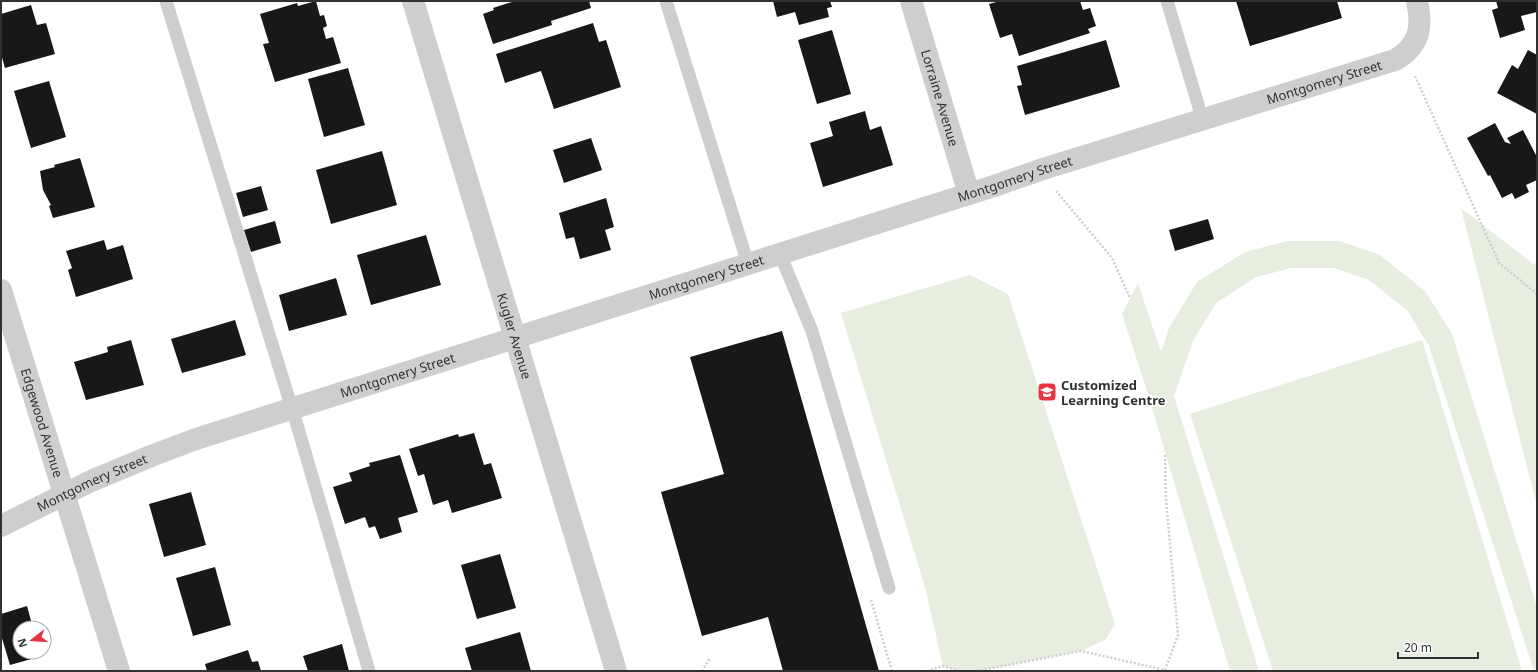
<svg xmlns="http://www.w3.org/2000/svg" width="1538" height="672" viewBox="0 0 1538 672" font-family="'Noto Sans',sans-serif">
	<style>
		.green { fill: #e7eddf }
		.building { fill: #181818 }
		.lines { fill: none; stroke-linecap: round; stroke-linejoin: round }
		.path { stroke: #cecece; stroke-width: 2.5; stroke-dasharray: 2 2; stroke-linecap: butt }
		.lane { stroke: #cecece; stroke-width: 13 }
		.street { stroke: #cecece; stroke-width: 22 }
		.labels { text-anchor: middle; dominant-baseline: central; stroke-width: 4; stroke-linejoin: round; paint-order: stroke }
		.street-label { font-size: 13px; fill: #313131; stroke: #fff }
		.poi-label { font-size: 13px; font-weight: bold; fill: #313131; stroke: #fff; text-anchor: start }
	</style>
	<rect width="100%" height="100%" fill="#fff"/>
	<g class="green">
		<path d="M1461,208l72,56 4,-1v243z"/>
		<path d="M1287,241h52l41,14 45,36 27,43 85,273v64h-3l-105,-325 -22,-36 -38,-30 -35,-12h-43l-35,9 -40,26 -23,38 -19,55 85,275h-29l-82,-277 -26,-80 16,-31 23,69 8,-24 28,-46 48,-30z"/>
		<path d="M970,275l38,19 107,330 -10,16 -24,11 -104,20h-19l-15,-5 -18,-79 -84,-274z"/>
		<path d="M1422,340l100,331h-249l-83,-257z"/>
	</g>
	<g class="building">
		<path d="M316,1l4,15 4,-1 3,11 -4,2 3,11 7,-2 8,26 -66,19 -12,-38 6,-1 -9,-29 37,-11 1,3z"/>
		<path d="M515,1h74l2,7 -40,13 1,4 -59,19 -10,-30 11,-4 -1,-2z"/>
		<path d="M773,1h57l2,6 -5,1 2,9 -30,8 -4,-13 -18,5z"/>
		<path d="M1000,1h80l3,9 7,-2 6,18 -8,3 2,4 -71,23 -7,-22 -12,4 -11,-34z"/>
		<path d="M1236,1h101l5,17 -92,28z"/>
		<path d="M1496,1h41v11l-16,4 4,14 -25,8 -8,-28 6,-2z"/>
		<path d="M31,5l6,20 9,-2 9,31 -50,14 -4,-14v-40z"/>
		<path d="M593,23l6,19 7,-2 15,47 -67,22 -13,-38 -36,12 -9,-29z"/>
		<path d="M832,30l19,64 -34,10 -19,-64z"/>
		<path d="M1106,40l14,47 -95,28 -8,-29 5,-1 -5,-19z"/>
		<path d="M1528,50l9,5v59l-40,-21 15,-28 6,4z"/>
		<path d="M348,68l17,57 -41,12 -16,-58z"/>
		<path d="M49,81l17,56 -35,11 -17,-57z"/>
		<path d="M865,111l5,19 11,-4 12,39 -70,22 -13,-44 23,-7 -4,-14z"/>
		<path d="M1495,123l10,19 6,2 -4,-6 16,-8 14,27v23l-11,5 3,7 -14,7 -3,-6 -10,5 -12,-23 -2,1 -21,-38z"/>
		<path d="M591,138l11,32 -38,13 -11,-33z"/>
		<path d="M382,151l15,54 -66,19 -15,-54z"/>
		<path d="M80,158l15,49 -42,11 -4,-12 2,-1 -8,-15 -3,-19 15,-4 -1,-2z"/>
		<path d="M261,186l7,24 -25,7 -7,-24z"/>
		<path d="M606,198l8,29 -9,3 6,20 -31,9 -6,-22 -8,2 -7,-26z"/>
		<path d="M1208,219l6,20 -39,12 -6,-21z"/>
		<path d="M275,221l6,22 -30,9 -7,-22z"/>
		<path d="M426,235l15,50 -70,20 -14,-50z"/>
		<path d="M104,240l3,10 16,-5 10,34 -57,18 -8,-27 4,-2 -6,-17z"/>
		<path d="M336,278l11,37 -58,16 -10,-36z"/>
		<path d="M235,320l11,35 -64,18 -11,-34z"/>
		<path d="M782,331l79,277 18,63h-96l-15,-54 -66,19 -41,-144 63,-18 -34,-117z"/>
		<path d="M131,340l13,45 -58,15 -12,-38 34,-10 -1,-5z"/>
		<path d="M474,433l10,32 7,-2 11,35 -50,15 -4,-13 -15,5 -9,-31 -6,2 -9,-27 49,-15 1,3z"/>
		<path d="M400,455l18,57 -20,6 4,14 -22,7 -5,-13 -6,2 -4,-11 -20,7 -12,-37 19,-6 -3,-8 21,-7 -1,-3z"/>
		<path d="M191,492l15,53 -42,12 -15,-53z"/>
		<path d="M500,554l16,54 -39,11 -16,-54z"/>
		<path d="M215,567l16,58 -38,11 -17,-58z"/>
		<path d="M27,606l6,22h-13v24h21l1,4 -32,9 -9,-30v-21z"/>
		<path d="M520,632l11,39h-59l-7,-23z"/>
		<path d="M342,644l7,27h-41l-5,-15z"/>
		<path d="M248,650l4,12 6,-1 3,10h-54l-2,-7z"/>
	</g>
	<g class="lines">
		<g class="path">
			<path d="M1415,76l84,187 38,31"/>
			<path d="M1056,191l56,67 18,40"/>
			<path d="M871,600l21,71"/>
			<path d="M702,671l8,-13"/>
			<path d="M927,671l16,-5 15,5"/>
			<path d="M977,671l104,-20 84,19 13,-35 -12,-137 -1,-43"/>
		</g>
		<g class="lane">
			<path d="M166,1l132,427 71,243"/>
			<path d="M666,1l82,263"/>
			<path d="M1167,1l36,120"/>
			<path d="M780,254l32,77 77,257"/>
		</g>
		<g class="street">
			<path id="s1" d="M413,1l203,670"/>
			<path id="s2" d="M911,1l58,193"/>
			<path id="s3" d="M1,290l118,381"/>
			<path id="s4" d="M1,526l90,-45 60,-25 45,-17 798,-253 49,-17 352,-109c24,-14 28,-32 22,-59"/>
		</g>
	</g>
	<defs>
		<g id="school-square" transform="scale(1)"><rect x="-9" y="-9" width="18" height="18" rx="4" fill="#e73342" stroke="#fff"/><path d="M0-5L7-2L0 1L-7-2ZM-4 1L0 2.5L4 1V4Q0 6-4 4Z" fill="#fff"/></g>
	</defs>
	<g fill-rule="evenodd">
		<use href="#school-square" x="1047" y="392"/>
	</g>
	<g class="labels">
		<g class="street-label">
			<text stroke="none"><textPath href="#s4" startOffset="1397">Montgomery Street</textPath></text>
			<text stroke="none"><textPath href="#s2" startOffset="101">Lorraine Avenue</textPath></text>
			<text stroke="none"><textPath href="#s4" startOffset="1073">Montgomery Street</textPath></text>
			<text stroke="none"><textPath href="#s4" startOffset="749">Montgomery Street</textPath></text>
			<text stroke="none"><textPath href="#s1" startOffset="350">Kugler Avenue</textPath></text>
			<text stroke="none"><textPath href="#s4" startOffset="425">Montgomery Street</textPath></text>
			<text stroke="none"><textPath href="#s3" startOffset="139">Edgewood Avenue</textPath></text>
			<text stroke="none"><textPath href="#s4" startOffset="101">Montgomery Street</textPath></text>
		</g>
		<g class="poi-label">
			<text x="1061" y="385">Customized<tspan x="1061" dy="15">Learning Centre</tspan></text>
		</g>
	</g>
	<rect width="1538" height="672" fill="none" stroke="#313131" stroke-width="4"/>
	<g transform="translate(32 640) rotate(253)"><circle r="19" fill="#ffffff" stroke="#adadad"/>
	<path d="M0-3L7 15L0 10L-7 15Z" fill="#e73342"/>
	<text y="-6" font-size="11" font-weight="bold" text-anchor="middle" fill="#313131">N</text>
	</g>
	<path d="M1398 652v6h80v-6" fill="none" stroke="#313131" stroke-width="2"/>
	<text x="1404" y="652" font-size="12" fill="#313131" stroke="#ffffff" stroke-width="3" paint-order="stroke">20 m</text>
</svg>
